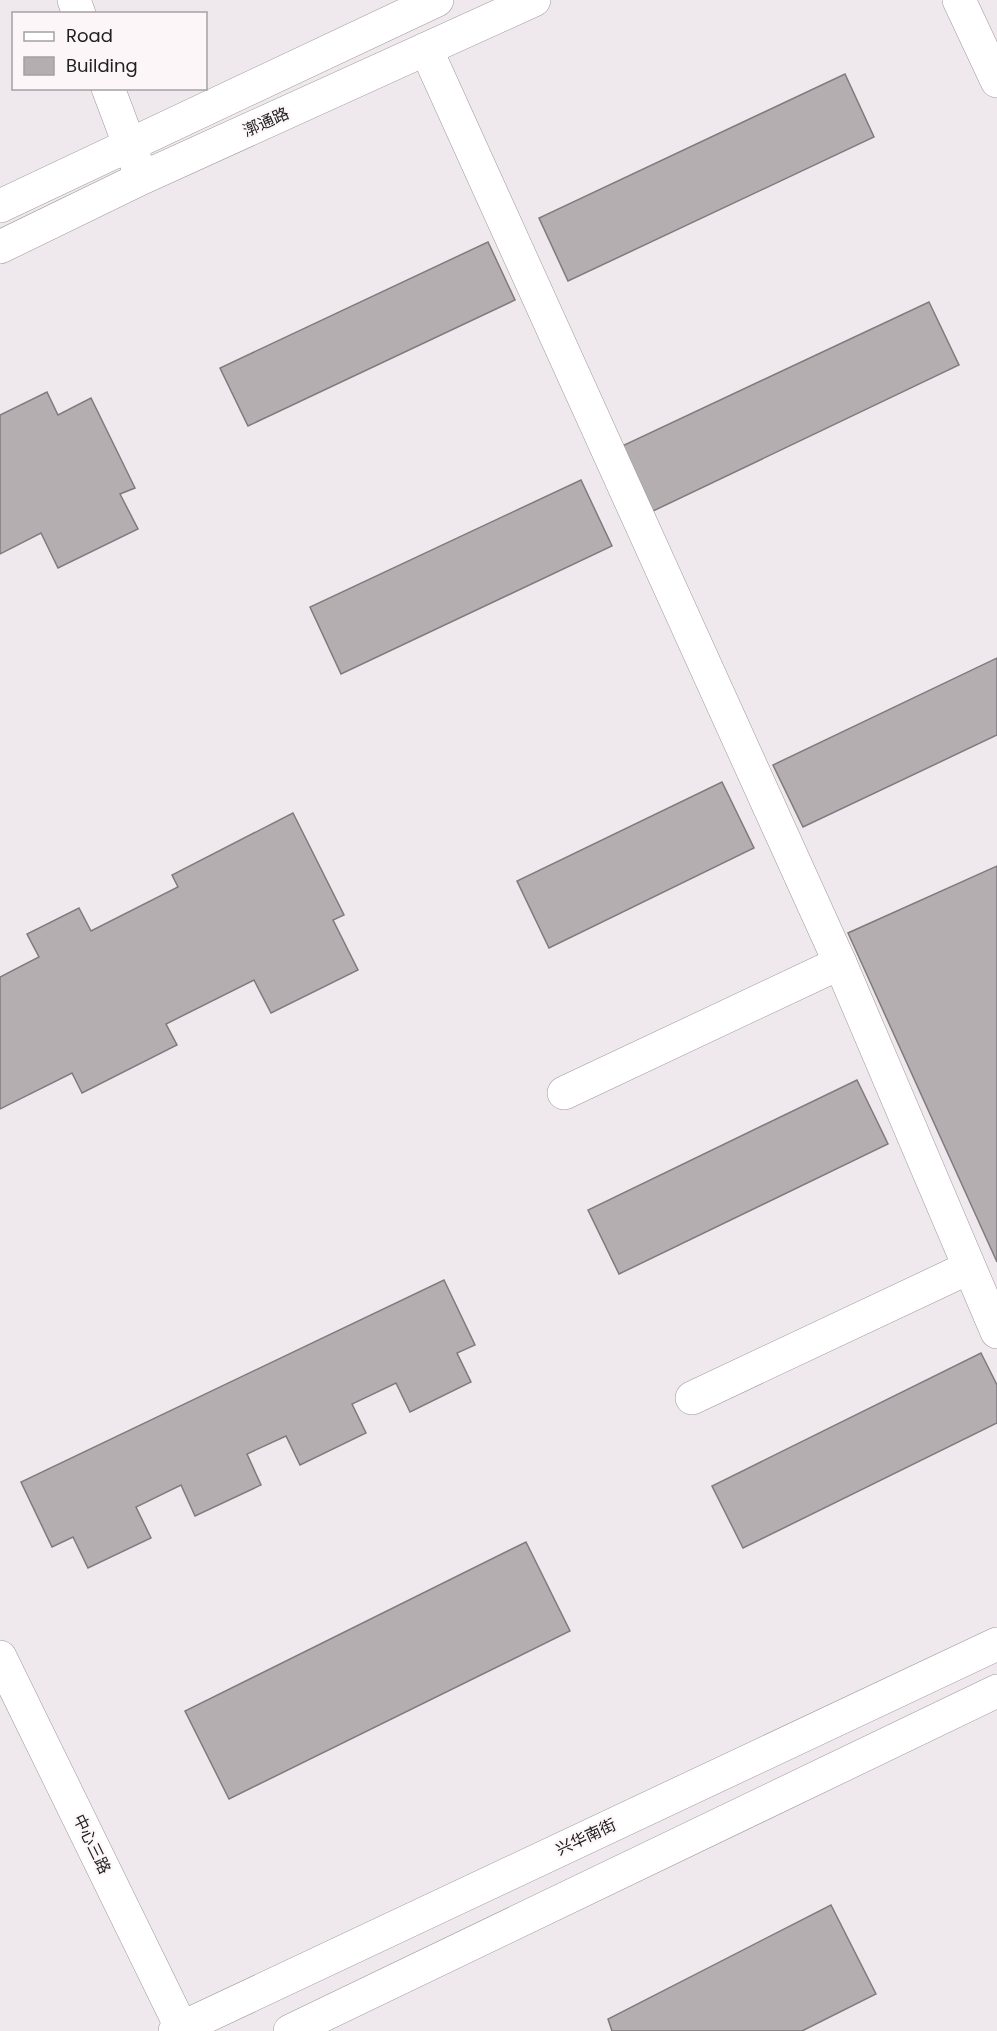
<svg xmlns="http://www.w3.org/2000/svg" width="997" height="2031" viewBox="0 0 997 2031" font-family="Poppins,'Noto Sans SC',sans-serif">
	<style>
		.building { fill: #b4aeb1; stroke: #807a7d; stroke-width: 1.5 }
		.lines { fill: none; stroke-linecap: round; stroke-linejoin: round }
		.street-casing { stroke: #9f999c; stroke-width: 34 }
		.secondary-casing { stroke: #9f999c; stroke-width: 34 }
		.street { stroke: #fff; stroke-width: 33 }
		.secondary { stroke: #fff; stroke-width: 33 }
		.labels { text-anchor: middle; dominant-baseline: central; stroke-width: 4.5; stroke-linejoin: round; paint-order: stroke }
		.street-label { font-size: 16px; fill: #222021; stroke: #fcf6f9 }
	</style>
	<rect width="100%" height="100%" fill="#efe8ec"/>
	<g class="building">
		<path d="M845,74l29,63 -306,144 -29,-63z"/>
		<path d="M488,242l27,58 -267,126 -28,-58z"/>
		<path d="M929,302l30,63 -308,147 -31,-65z"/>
		<path d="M47,392l11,23 33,-17 44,90 -15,6 18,35 -80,39 -17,-35 -41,21v-139z"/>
		<path d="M581,480l31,66 -271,128 -31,-67z"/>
		<path d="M997,658v77l-194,92 -30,-62z"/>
		<path d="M722,782l32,66 -205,100 -32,-67z"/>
		<path d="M293,813l51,102 -11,5 25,50 -87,43 -17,-33 -88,44 11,21 -95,48 -10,-20 -72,36v-132l39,-20 -12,-23 52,-26 12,23 87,-44 -6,-12z"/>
		<path d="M997,866v396l-149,-329z"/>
		<path d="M857,1080l31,64 -269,130 -31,-64z"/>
		<path d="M444,1280l31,65 -18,8 14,29 -61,30 -14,-29 -44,21 14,29 -66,32 -14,-29 -39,18 14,31 -66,31 -14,-31 -45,22 15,31 -63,30 -15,-31 -21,10 -31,-65z"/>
		<path d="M981,1353l16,32v38l-254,125 -31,-62z"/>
		<path d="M526,1542l44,89 -341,168 -44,-88z"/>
		<path d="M831,1905l45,89 -74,37h-190l-4,-12z"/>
	</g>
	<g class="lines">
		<g class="street-casing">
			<g id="street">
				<path d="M74,0l5,14"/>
				<path d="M426,49l414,914 157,369"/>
				<path d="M108,88l29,77"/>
				<path d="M0,206l437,-206"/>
				<path d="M0,247l142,-69 392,-178"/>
				<path d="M564,1093l276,-130"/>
				<path d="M692,1398l276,-130"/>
				<path d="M0,1657l183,374"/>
			</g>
		</g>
		<g class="secondary-casing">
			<g id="secondary">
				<path d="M959,0l38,81"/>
				<path d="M175,2031l822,-387"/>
				<path d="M290,2031l707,-340"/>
			</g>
		</g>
		<use href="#street" class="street"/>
		<use href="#secondary" class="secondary"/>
	</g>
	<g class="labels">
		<g class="street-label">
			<text transform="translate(266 122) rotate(-24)">漷通路</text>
			<text transform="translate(586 1837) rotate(-25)">兴华南街</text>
			<text transform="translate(92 1844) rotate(64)">中心三路</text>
		</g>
	</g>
	<rect x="12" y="12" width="195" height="78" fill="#fcf6f9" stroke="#a5a0a3" stroke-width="1.5"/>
	<rect x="24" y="32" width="30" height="9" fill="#ffffff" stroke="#a5a0a3" stroke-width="1.5"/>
	<text x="66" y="42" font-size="18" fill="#222021">Road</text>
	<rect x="24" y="57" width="30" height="18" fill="#b4aeb1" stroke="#a5a0a3" stroke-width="1.5"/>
	<text x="66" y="72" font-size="18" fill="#222021">Building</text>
</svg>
